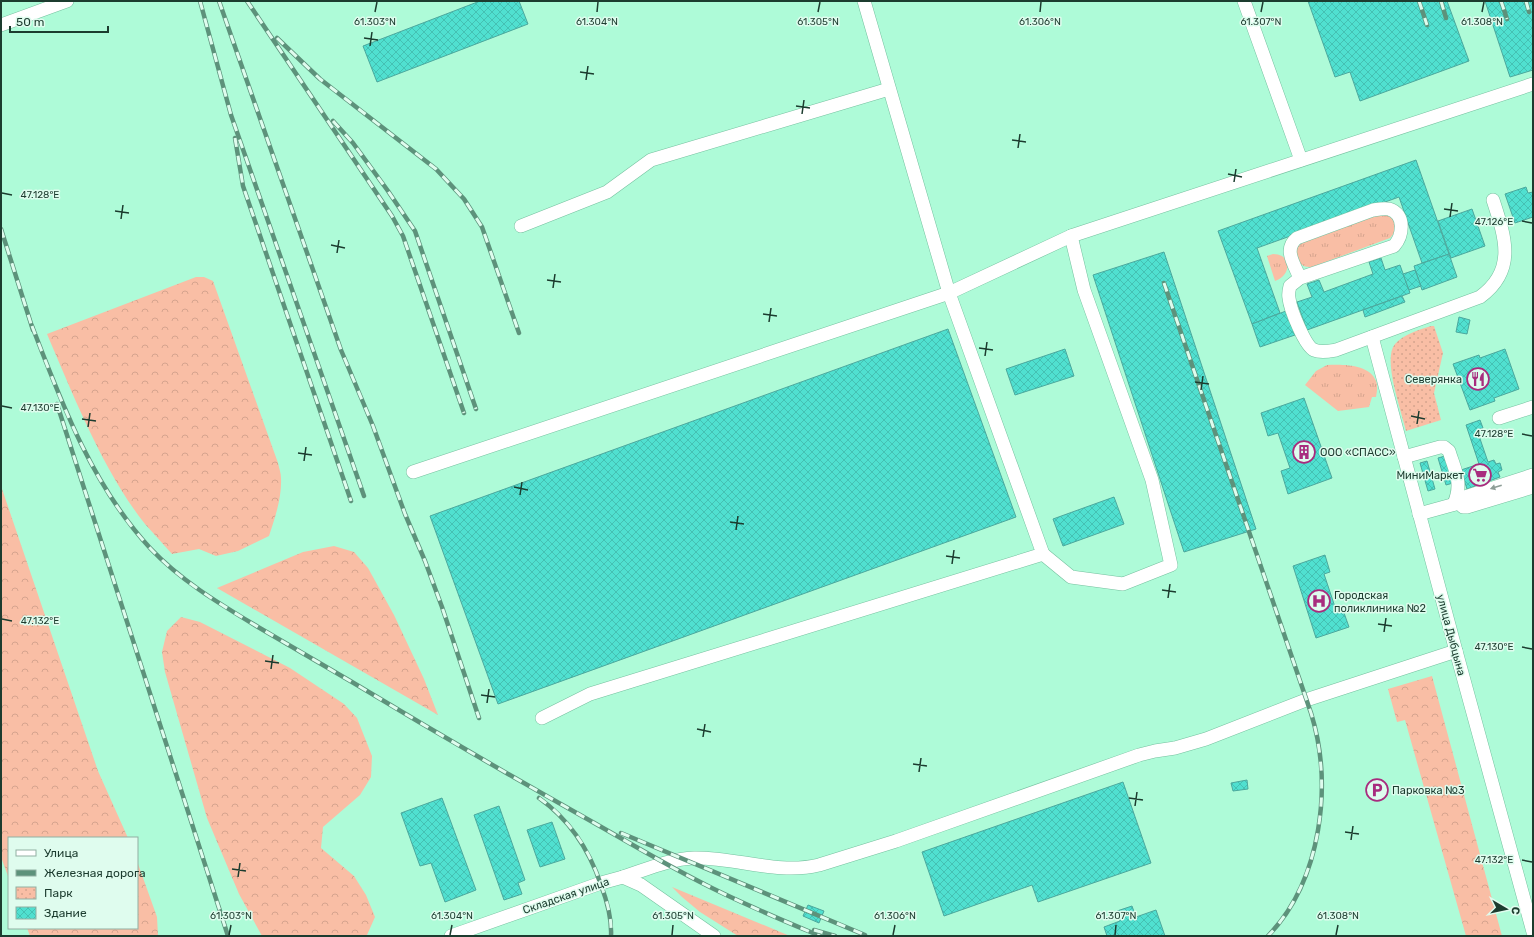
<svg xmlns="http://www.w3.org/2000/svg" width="1534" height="937" viewBox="0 0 1534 937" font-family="Rubik,sans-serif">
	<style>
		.grass { fill: url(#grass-tufts) }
		.forest { fill: url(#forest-crowns) }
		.park { fill: url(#park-dots) }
		.building { fill: url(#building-cross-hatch); stroke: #4ca89d }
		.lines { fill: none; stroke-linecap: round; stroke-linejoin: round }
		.minor-casing { stroke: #75c09f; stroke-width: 14 }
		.minor { stroke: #fff; stroke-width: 13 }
		.rail-casing { stroke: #5d927b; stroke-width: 4.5 }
		.rail { stroke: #dffcee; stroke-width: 3; stroke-dasharray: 9; stroke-linecap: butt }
		.oneway { fill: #8e9e97 }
		.ticks { fill: none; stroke: #1c3c2f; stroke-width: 1.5 }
		.labels { text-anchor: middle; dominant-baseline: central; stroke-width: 3; stroke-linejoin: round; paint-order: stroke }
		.poi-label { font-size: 11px; fill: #1c3c2f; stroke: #dffcee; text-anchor: start }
		.street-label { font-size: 11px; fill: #1c3c2f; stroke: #dffcee }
		.ticks-label { font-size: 10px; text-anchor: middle; fill: #1c3c2f; stroke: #dffcee; stroke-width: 3; stroke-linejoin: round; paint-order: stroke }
	</style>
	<defs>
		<pattern id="grass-tufts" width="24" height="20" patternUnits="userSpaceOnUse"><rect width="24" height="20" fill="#f9bea5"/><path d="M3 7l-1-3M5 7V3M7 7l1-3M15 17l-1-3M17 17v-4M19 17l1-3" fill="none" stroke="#d5a48e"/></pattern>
		<pattern id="forest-crowns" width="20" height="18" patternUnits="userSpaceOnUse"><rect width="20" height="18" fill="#f9bea5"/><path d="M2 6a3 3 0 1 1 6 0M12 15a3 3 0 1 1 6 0" fill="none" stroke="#d5a48e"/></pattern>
		<pattern id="park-dots" width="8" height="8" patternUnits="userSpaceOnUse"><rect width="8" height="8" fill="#f9bea5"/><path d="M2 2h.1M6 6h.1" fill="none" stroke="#d5a48e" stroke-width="1.8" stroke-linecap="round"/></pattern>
		<pattern id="building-cross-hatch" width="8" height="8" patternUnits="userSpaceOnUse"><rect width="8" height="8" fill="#50e0d0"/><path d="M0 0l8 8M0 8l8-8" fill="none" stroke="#45c1b3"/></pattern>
	</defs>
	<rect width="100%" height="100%" fill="#aefbd8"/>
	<g class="grass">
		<path d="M1382,213c13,4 19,14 8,25l-78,29c-12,1 -14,-6 -17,-17l6,-8z"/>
		<path d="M1273,254c19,0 19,21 2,27l-8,-25z"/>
		<path d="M1327,365c15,-1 43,-1 49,16 2,5 1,11 0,16h-4l-3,10 -31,4 -33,-26 11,-14z"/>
	</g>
	<g class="forest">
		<path d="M196,277h8l9,4 65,182c1,5 3,10 3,15 1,19 -6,40 -12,58l-31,15 -22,5 -17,-7 -27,5c-9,-10 -18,-20 -27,-30 -42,-53 -71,-127 -98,-190z"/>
		<path d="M1,486l97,285 30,67h-119v41l-8,-22z"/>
		<path d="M334,546l20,6 14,16 26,47 30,64 14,36 -221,-127 86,-36z"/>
		<path d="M181,617l19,5 90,46 54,36 13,14 15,38 -1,21 -11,18 -37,32 -2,21 33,28 12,19 9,22 -8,18 -105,1 -23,-42 -32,-76 -42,-146 -3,-20 5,-21z"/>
		<path d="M1432,676l70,260h-36l-61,-216 -8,2 -9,-33z"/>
		<path d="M137,861l20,56 1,19h-128l-3,-8h110z"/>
		<path d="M672,887l118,49h-52l-38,-24 -18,-15z"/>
	</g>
	<path class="park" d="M1431,326h3l9,27 -9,40 7,27 -35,11c-4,-19 -24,-72 -11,-87 9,-10 24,-14 36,-18z"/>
	<g class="building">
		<path d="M480,1h39l9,23 -151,58 -14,-36z"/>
		<path d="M1308,1h139l22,60 -109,40 -10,-29 -15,5z"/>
		<path d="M1485,1h48v69l-23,7z"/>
		<path d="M1416,160l33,94 -27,9 -23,-66 -142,51 23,65 -28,11 -34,-93z"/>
		<path d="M1526,187l2,6 5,-1v25l-18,6 -10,-29z"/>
		<path d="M1472,209l13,37 -34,12 -13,-37z"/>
		<path d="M1164,252l92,277 -72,23 -91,-277z"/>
		<path d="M1449,254l8,23 -35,13 -8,-24z"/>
		<path d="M1381,258l4,12 15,-5 10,28 -103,37 -10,-28 15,-5 -5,-13 12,-4 5,12 49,-18 -4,-12z"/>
		<path d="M1415,270l6,16 -12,4 -6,-16z"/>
		<path d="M1402,296l3,6 -40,15 -2,-7z"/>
		<path d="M1286,311l9,24 -35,12 -8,-23z"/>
		<path d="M1459,317l11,3 -3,14 -11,-2z"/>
		<path d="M948,329l68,188 -518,187 -68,-188z"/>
		<path d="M1065,349l9,27 -59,19 -9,-26z"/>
		<path d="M1505,349l14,40 -25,9 1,3 -25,9 -17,-46 26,-9 1,3z"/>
		<path d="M1304,398l28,80 -44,16 -7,-23 9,-3 -12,-35 -10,3 -7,-23z"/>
		<path d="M1480,420l3,8 -6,2 11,32 6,-2 2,4 4,-1 2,7 -4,2 2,5 -33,12 -6,-19 18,-6 -13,-39z"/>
		<path d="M1445,456l8,27 -7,2 -8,-27z"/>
		<path d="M1427,461l8,28 -7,2 -8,-28z"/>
		<path d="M1114,497l10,27 -61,22 -10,-27z"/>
		<path d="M1325,555l5,17 -6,2 13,39 6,-3 6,17 -33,11 -23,-72z"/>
		<path d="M1247,780l1,9 -15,2 -2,-8z"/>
		<path d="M1123,782l28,81 -113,39 -6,-17 -88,31 -22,-64z"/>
		<path d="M442,798l34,92 -31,12 -14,-39 -11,3 -19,-53z"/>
		<path d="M499,806l26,74 -7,3 4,11 -18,6 -30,-85z"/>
		<path d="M552,822l13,37 -25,8 -13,-37z"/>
		<path d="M808,905l16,6 -5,12 -16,-7z"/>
		<path d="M1132,906l4,11 20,-7 9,26h-58l-3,-9 16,-6 -3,-10z"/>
	</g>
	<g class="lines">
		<g class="minor-casing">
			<g id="minor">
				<path d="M1244,1l57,159"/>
				<path d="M1,25l66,-24"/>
				<path d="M521,226l86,-34 44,-32 238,-71"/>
				<path d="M1300,278c-6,-14 -17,-29 -3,-40l76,-28c6,-1 11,-2 16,-1 17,5 14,27 5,37l-94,32 -10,8c-1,4 -2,8 -1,12 1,11 16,48 25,52 7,3 16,1 22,0l144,-53c37,-27 25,-60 13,-97"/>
				<path d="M1372,337l84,314 77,281"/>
				<path d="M1499,418l34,-11"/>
				<path d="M1404,457l36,-10h4l5,4c6,20 14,32 5,53"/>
				<path d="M413,472l536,-179 122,-57 462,-152"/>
				<path d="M1459,503l4,4h4l66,-20"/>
				<path d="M1419,514l40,-11 3,-5 3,-1 68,-22"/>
				<path d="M1043,554l28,23 52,7 48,-19 -19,-85 -68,-190 -13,-54"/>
				<path d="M542,718l48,-24 453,-140 -94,-261 -85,-292"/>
				<path d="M623,877c22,-7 46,-18 71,-19 42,-1 83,17 125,7l77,-24 243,-86 16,-4 20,-3 31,-9 100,-39 150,-49"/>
				<path d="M451,936l150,-53 22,-6 18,8 73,51"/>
			</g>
		</g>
		<use href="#minor" class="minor"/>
		<g class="rail-casing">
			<g id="rail">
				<path d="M200,1l31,114 133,381"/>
				<path d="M219,1l122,349 32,76 32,88 20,47 17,46 37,111"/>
				<path d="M247,1l145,215 11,20 61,177"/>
				<path d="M1419,1l8,24"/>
				<path d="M1441,1l5,17"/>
				<path d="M1501,1l6,18"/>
				<path d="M1526,1l3,11"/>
				<path d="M277,38l43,41 116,90 28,30 18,28 37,106"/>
				<path d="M333,121l20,22 35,48 27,40 61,178"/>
				<path d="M235,138l8,48 108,315"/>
				<path d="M1,229l32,101"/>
				<path d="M1164,283l147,430c22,71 11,167 -43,223"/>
				<path d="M32,326c30,78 60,159 118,222 31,33 70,56 108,79 31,18 63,37 94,55 78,47 157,93 237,138 39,22 77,45 117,65 37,19 76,35 114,51"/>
				<path d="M57,404l171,532"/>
				<path d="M539,798c31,22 50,51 62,87 6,16 11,33 10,51"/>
				<path d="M621,833l244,102"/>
				<path d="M814,930l21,6"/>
			</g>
		</g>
		<use href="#rail" class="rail"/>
	</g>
	<defs><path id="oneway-solid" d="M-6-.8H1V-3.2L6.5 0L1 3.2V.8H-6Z"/></defs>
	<use class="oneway" href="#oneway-solid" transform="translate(1496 487) rotate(163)"/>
	<path class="ticks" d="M375,12l2,-10M597,12l1,-10M818,12l2,-10M1040,12l1,-10M1261,12l2,-10M1482,12l2,-10M364,38l14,2M370,46l2,-14M580,72l14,2M586,80l2,-14M796,106l14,2M802,114l2,-14M1012,140l14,2M1018,148l2,-14M1228,174l14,3M1234,182l2,-13M2,193l10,2M1444,209l14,2M115,211l14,2M1450,217l2,-14M121,219l2,-14M1522,221l10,2M331,245l14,3M337,253l2,-13M547,280l14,2M553,288l2,-14M763,314l14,2M769,322l2,-14M979,348l14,2M985,356l2,-14M1195,382l14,2M1201,390l2,-14M2,406l10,2M1411,416l14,3M82,419l14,2M1417,424l2,-13M88,427l2,-14M1522,434l10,2M298,453l14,2M304,461l2,-14M514,487l14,3M520,495l2,-13M730,522l14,2M736,530l2,-14M946,556l14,2M952,564l2,-14M1162,590l14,2M1168,598l2,-14M2,619l10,2M1378,624l14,2M1384,632l2,-14M1522,647l10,2M265,661l14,2M271,669l2,-14M481,695l14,2M487,703l2,-14M697,729l14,3M703,737l2,-13M913,764l14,2M919,772l2,-14M1129,798l14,2M1135,806l2,-14M1345,832l14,2M1351,840l2,-14M1522,860l10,2M232,869l14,2M238,877l2,-14M229,935l2,-10M450,935l2,-10M672,935l1,-10M893,935l2,-10M1115,935l1,-10M1336,935l2,-10"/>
	<defs>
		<g id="restaurant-ring" transform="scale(1.15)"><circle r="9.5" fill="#dffcee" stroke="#a82c7e" stroke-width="1.5"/><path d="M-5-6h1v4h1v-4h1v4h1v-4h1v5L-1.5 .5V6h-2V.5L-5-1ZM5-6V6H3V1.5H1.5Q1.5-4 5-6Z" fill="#a82c7e"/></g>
		<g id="building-ring" transform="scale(1.15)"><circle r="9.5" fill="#dffcee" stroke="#a82c7e" stroke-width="1.5"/><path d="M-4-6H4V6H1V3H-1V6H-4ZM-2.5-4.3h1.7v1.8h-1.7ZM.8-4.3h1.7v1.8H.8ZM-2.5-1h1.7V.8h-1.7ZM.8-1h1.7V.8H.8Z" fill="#a82c7e"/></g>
		<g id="supermarket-ring" transform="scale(1.15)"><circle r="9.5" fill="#dffcee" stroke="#a82c7e" stroke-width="1.5"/><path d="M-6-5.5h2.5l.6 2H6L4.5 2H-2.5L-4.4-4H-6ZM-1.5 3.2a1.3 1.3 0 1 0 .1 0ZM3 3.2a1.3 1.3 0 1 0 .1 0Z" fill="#a82c7e"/></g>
		<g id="hospital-ring" transform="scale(1.15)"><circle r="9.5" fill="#dffcee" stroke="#a82c7e" stroke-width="1.5"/><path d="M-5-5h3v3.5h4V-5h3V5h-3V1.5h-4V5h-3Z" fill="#a82c7e"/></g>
		<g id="parking-ring" transform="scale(1.15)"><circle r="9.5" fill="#dffcee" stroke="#a82c7e" stroke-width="1.5"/><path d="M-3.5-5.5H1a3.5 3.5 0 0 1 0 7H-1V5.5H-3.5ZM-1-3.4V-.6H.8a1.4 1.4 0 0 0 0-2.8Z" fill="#a82c7e"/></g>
	</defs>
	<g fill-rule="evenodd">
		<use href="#restaurant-ring" x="1478" y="379"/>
		<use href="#building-ring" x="1304" y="452"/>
		<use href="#supermarket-ring" x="1480" y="475"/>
		<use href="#hospital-ring" x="1319" y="601"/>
		<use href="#parking-ring" x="1377" y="790"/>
	</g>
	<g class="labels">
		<g class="poi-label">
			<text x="1462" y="379" text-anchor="end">Северянка</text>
			<text x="1320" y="452">ООО «СПАСС»</text>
			<text x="1464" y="475" text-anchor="end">MиниMаркет</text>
			<text x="1334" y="595">Городская<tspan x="1334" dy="13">поликлиника №2</tspan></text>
			<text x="1392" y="790">Парковка №3</text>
		</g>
		<g class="street-label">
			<text transform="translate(1451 635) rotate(75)">улица Дыбцына</text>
			<text transform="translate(566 896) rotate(-19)">Складская улица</text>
		</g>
	</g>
	<g class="ticks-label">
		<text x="375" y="25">61.303°N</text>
		<text x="597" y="25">61.304°N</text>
		<text x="818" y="25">61.305°N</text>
		<text x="1040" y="25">61.306°N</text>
		<text x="1261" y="25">61.307°N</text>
		<text x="1482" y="25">61.308°N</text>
		<text x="40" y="198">47.128°E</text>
		<text x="1494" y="225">47.126°E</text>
		<text x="40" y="411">47.130°E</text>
		<text x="1494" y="437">47.128°E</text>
		<text x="40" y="624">47.132°E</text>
		<text x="1494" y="650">47.130°E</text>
		<text x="1494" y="863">47.132°E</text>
		<text x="231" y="919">61.303°N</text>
		<text x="452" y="919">61.304°N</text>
		<text x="673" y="919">61.305°N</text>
		<text x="895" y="919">61.306°N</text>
		<text x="1116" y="919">61.307°N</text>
		<text x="1338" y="919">61.308°N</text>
	</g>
	<rect width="1534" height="937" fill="none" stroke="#1c3c2f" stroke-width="4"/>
	<rect x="8" y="837" width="130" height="92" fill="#dffcee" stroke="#91afa2"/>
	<rect x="16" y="850" width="20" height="6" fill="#ffffff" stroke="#91afa2"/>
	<text x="44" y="857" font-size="12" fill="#1c3c2f">Улица</text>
	<rect x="16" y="870" width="20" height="6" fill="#5d927b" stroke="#91afa2"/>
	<text x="44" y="877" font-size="12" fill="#1c3c2f">Железная дорога</text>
	<rect x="16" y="887" width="20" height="12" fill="url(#park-dots)" stroke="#91afa2"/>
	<text x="44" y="897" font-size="12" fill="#1c3c2f">Парк</text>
	<rect x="16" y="907" width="20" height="12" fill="url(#building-cross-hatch)" stroke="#91afa2"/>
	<text x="44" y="917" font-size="12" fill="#1c3c2f">Здание</text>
	<g transform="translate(1506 909) rotate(99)" stroke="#dffcee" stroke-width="3" paint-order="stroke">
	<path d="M0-3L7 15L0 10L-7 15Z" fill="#1c3c2f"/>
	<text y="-6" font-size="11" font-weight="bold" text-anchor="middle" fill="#1c3c2f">С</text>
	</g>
	<path d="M10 26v6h98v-6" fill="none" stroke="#1c3c2f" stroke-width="2"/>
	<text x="16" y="26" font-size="12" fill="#1c3c2f" stroke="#dffcee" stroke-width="3" paint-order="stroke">50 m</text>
</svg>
